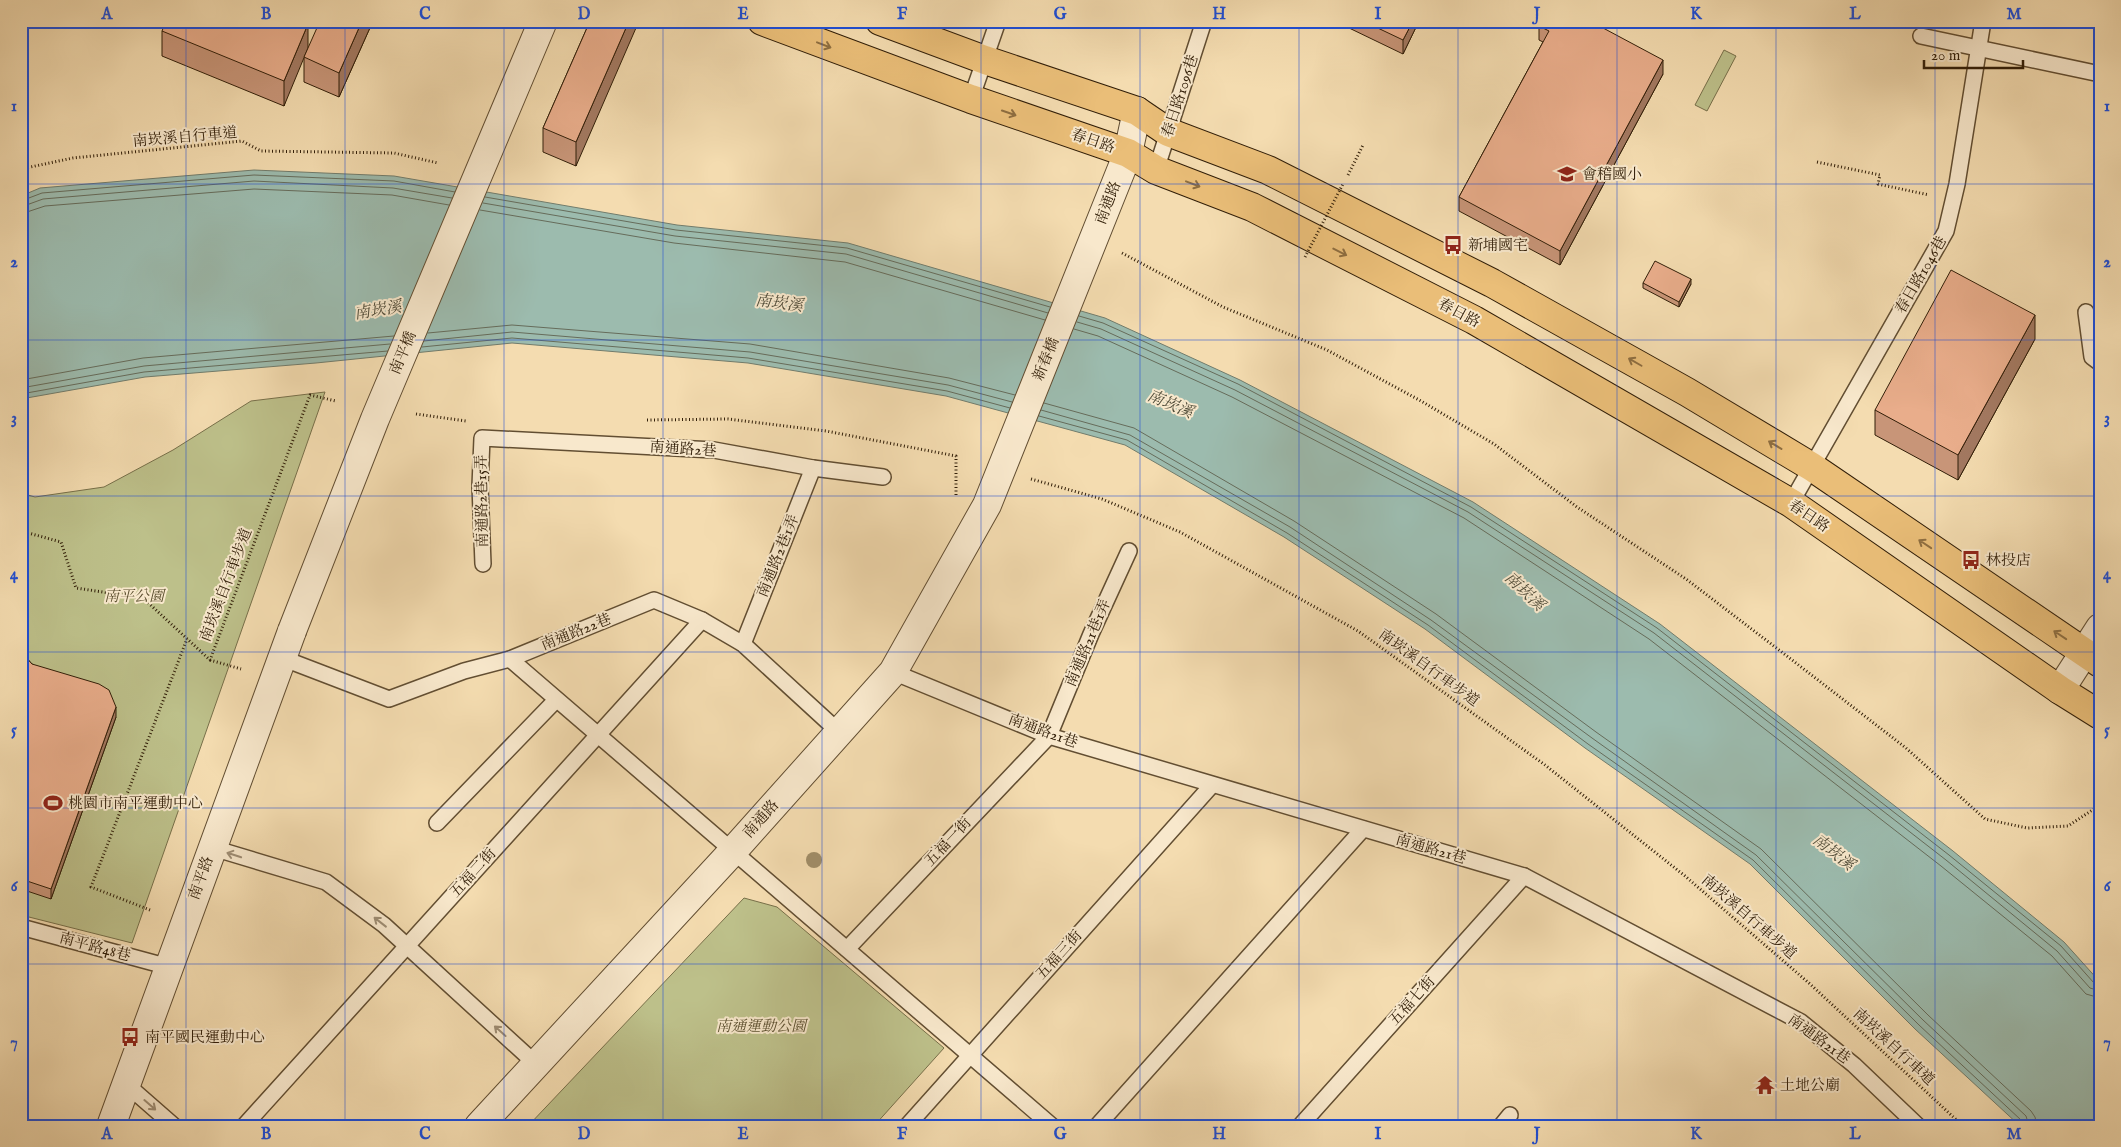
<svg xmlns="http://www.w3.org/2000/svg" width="2121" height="1147" viewBox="0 0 2121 1147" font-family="'IM FELL English','Noto Serif TC',serif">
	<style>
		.green { fill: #bdc08a; stroke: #776f49 }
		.water { fill: #9cbbae; stroke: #717c6c }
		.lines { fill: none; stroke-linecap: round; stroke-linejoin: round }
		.shore { stroke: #666c5b; stroke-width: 1 }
		.service-casing { stroke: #624e32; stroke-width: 18 }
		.minor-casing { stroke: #624e32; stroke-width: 30 }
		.primary-casing { stroke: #311e08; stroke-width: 30 }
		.path { stroke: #311e08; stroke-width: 3; stroke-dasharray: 1 2.5; stroke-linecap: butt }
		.service { stroke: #f8e8cc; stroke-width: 15 }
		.minor { stroke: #f8e8cc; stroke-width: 28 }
		.primary { stroke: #eabe78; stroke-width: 28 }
		.minor-bridge-casing { stroke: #624e32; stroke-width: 30; stroke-linecap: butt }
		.path-bridge { stroke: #311e08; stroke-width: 3; stroke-dasharray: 1 2.5; stroke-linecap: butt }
		.minor-bridge { stroke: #f8e8cc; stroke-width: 28 }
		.tree { fill: #a08e69 }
		.wall { fill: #c89578; stroke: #311e08 }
		.shaded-wall { fill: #a37961; stroke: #311e08 }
		.building { fill: #e9ad8b; stroke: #311e08 }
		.oneway { stroke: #8e6e40 }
		.oneway2 { stroke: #9e8d74 }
		.grid { fill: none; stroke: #1d4ed8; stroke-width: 1; stroke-opacity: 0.55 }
		.labels { text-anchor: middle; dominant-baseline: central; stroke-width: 4; stroke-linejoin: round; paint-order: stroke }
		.street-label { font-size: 15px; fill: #311e08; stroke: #f8e8cc }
		.poi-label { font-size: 15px; fill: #311e08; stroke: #f8e8cc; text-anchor: start }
		.park-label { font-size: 15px; font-style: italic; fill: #5b4f2f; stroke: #f8e8cc }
		.water-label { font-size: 16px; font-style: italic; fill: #514d3a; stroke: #f8e8cc }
		.neatline { fill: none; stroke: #1d4ed8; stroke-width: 2 }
		.grid-label { font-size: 16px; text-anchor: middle; font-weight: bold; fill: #1d4ed8 }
	</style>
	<rect width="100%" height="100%" fill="#f4dcb0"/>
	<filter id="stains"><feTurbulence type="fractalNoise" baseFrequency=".004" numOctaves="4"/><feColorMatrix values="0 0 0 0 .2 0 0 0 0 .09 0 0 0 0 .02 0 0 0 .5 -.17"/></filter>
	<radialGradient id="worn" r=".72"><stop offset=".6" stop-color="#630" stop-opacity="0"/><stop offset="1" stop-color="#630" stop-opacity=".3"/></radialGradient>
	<g class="green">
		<path d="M1724,50l12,6 -29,55 -12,-6z"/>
		<path d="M325,392l-193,551 -111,-28v-422l14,4 69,-10 69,-37 78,-49z"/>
		<path d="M744,898l33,9 167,141 -70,78h-346z"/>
	</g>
	<path class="water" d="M254,170l140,6 283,49 171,18 257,75 135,62 233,122 187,122 293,227 111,91 36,40v144h-80l-105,-97 -165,-165 -165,-116 -160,-119 -141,-92 -159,-92 -179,-49 -198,-33 -236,-20 -196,20 -171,14 -124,22v-203l19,-8z"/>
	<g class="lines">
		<g class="shore">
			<path d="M485,197l191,33 171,18 203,59"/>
			<path d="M21,201l21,-8 212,-18 140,6 61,11"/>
			<path d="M483,203l192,33 171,18 202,59"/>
			<path d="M21,207l22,-8 211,-18 139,7 59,10"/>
			<path d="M480,210l194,33 171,19 200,58"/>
			<path d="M21,214l24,-8 209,-17 138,6 57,10"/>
			<path d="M1079,316l24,7 135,61 233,123 186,121 292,227 112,91 33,37 6,2"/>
			<path d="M1077,322l24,7 134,61 233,122 186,121 292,227 111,91 33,37 10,3"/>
			<path d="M1074,329l24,7 134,61 232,121 185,121 292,227 111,90 34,38 14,4"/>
			<path d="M428,333l84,-8 238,19 199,34 66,17"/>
			<path d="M424,341l88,-9 238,20 198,33 64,17"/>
			<path d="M422,347l90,-9 236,20 199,33 63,17"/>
			<path d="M21,380l122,-22 251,-22"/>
			<path d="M21,388l123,-22 246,-22"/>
			<path d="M21,394l123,-22 244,-21"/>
			<path d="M1044,403l90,25 160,93 142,93 160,118 165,117 167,166 103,96 4,6 2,9"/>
			<path d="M1041,410l89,25 160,92 141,93 161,118 164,117 167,165 103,96 3,10"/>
			<path d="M1039,416l88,24 160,93 141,92 160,119 165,116 166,165 102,95 2,6"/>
		</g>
		<g class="service-casing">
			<g id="service">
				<path d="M1921,36l179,38"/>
				<path d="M971,99l27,-78"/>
				<path d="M1156,170l48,-149"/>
				<path d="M2086,312l6,45 8,6"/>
				<path d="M1791,503l155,-272 11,-47 26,-163"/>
				<path d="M483,564l-3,-78 2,-48 232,12 99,18 70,9"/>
				<path d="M743,644l70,-176"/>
				<path d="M282,658l107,41 75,-28 46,-12 144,-59 48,20 41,24 96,88"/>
				<path d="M510,659l542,467"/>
				<path d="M893,672l156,64 475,140 277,146 53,43 64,61"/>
				<path d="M437,823l119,-123"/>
				<path d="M213,848l113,34 58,43 152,139"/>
				<path d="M21,927l148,40"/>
				<path d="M847,949l202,-213 42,-102 38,-83"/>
				<path d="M126,1084l48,42"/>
				<path d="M244,1126l458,-506"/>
				<path d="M907,1126l305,-341"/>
				<path d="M1097,1126l266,-297"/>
				<path d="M1300,1126l224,-250"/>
				<path d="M1501,1126l9,-11"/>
			</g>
		</g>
		<g class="minor-casing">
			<g id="minor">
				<path d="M2060,690l40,-62"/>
				<path d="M111,1126l181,-495"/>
				<path d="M479,1126l254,-275 160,-179 94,-167 141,-352 9,-42"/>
			</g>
		</g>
		<g class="primary-casing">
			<g id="primary">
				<path d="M762,21l209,78 157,54 28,17 96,37 222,113 317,183 269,187 40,25"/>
				<path d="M880,21l105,39 152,51 31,21 100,38 224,113 195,109 125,75 288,196"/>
			</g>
		</g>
		<g class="path">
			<path d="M1817,162l63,13 -2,9 51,11"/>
			<path d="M21,169l52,-11 169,-17 19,10 133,2 44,10"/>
			<path d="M1348,175l15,-30"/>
			<path d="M1122,253l101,54 104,43 94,51 73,43 83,63 109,72 97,74 123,95 79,71 42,9 41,-2 32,-21"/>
			<path d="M416,414l50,7"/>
			<path d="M647,420l81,-1 98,12 130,25v39"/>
			<path d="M1031,479l71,20 78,33 178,99 187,134 140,111 125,108 153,142"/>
			<path d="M21,531l40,11 15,46 67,10 67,62 100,-265 26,6"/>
			<path d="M210,660l31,9"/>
			<path d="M150,910l-59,-23 96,-248"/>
		</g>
		<use href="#service" class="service"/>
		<use href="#minor" class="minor"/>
		<use href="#primary" class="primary"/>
		<g class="minor-bridge-casing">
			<path id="minor-bridge" d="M292,631l83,-212 168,-398"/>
		</g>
		<path class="path-bridge" d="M1305,257l38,-73"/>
		<use href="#minor-bridge" class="minor-bridge"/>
	</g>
	<circle class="tree" cx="814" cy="860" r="8"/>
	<g class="wall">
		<path d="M373,21l-34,76 -35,-15v-25z"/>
		<path d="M590,21l-14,145 -33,-14v-24z"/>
		<path d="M1347,21h72l-16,33 -56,-27z"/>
		<path d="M308,24l-24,82 -122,-50v-25z"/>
		<path d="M1539,26l124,48 -103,191 -101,-54v-14l84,-155 -4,-2z"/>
		<path d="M1643,283l48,1 -12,23 -36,-19z"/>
		<path d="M2035,339l-77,141 -83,-45v-25z"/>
		<path d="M21,651l2,3 9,10 84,53 -65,182 -30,-10z"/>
	</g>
	<g class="shaded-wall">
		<path d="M362,21h11l-34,76v-24z"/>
		<path d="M629,21h10l-63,145v-24z"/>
		<path d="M1413,21h6l-16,33v-14z"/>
		<path d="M308,24v24l-24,58v-25z"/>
		<path d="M1663,60v14l-103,191v-14z"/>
		<path d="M1691,279v5l-12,23v-5z"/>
		<path d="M2035,315v24l-77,141v-25z"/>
		<path d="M116,707v10l-65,182v-10z"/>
	</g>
	<g class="building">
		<path d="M166,21h135l7,3 -24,57 -122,-50z"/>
		<path d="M320,21h42l-23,52 -35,-16z"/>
		<path d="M590,21h39l-53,121 -33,-14z"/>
		<path d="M1363,21h50l-10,19z"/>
		<path d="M1541,21h49l73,39 -103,191 -101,-54 90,-166 -10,-5z"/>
		<path d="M1655,261l36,18 -12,23 -36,-19z"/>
		<path d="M1951,270l84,45 -77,140 -83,-45z"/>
		<path d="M21,651l2,3 9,10 67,20 10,6 7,17 -65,182 -30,-10z"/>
	</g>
	<defs><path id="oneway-shaft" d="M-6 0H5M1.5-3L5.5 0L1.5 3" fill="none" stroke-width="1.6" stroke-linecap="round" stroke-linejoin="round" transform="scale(1.25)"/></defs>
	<g class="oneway">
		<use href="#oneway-shaft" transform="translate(824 45) rotate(21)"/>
		<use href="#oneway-shaft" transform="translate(1009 113) rotate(19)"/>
		<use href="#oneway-shaft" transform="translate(1193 184) rotate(21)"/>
		<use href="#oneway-shaft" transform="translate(1340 252) rotate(27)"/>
		<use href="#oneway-shaft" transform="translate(1635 362) rotate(-150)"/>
		<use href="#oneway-shaft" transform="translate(1775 445) rotate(-149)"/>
		<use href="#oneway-shaft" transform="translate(1925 544) rotate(-146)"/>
		<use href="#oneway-shaft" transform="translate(2060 635) rotate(-146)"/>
	</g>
	<g class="oneway2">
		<use href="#oneway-shaft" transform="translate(234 855) rotate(-162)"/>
		<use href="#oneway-shaft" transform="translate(380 922) rotate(-142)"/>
		<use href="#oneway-shaft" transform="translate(500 1031) rotate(-138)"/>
		<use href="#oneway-shaft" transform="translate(150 1105) rotate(41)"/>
	</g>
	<path class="grid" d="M186,21v1105M345,21v1105M504,21v1105M663,21v1105M822,21v1105M981,21v1105M1140,21v1105M1299,21v1105M1458,21v1105M1617,21v1105M1776,21v1105M1935,21v1105M21,184h2079M21,340h2079M21,496h2079M21,652h2079M21,808h2079M21,964h2079"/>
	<defs>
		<g id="school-bare" transform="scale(1.5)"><path d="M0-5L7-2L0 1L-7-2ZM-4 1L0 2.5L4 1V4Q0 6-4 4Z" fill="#8f2418" stroke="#f8e8cc" stroke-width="2.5" paint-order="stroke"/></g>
		<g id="bus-bare" transform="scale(1.5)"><path d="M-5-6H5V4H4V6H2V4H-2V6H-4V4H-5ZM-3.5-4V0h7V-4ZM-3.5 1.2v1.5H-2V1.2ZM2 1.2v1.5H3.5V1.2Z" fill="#8f2418" stroke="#f8e8cc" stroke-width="2.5" paint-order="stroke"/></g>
		<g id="stadium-bare" transform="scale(1.5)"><path d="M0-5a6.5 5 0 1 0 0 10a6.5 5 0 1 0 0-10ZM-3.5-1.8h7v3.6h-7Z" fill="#8f2418" stroke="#f8e8cc" stroke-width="2.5" paint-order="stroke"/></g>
		<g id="temple-bare" transform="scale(1.5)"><path d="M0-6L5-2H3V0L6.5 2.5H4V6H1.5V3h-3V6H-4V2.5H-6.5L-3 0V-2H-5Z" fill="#8f2418" stroke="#f8e8cc" stroke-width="2.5" paint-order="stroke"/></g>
	</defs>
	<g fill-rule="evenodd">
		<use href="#school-bare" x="1567" y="174"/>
		<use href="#bus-bare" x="1453" y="245"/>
		<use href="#bus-bare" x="1971" y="560"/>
		<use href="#stadium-bare" x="53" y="803"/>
		<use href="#bus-bare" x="130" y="1037"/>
		<use href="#temple-bare" x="1765" y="1085"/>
	</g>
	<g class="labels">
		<g class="street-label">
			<text transform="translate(1180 96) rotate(-72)">春日路1096巷</text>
			<text transform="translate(185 137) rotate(-5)">南崁溪自行車道</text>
			<text transform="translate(1093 141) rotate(19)">春日路</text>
			<text transform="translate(1108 203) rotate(-69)">南通路</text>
			<text transform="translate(1921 275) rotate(-60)">春日路1046巷</text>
			<text transform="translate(1459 313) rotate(28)">春日路</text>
			<text transform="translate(403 353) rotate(-67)">南平橋</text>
			<text transform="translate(1046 359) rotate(-68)">新春橋</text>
			<text transform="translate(683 449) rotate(4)">南通路2巷</text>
			<text transform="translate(482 501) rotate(-91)">南通路2巷15弄</text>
			<text transform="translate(1809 516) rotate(34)">春日路</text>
			<text transform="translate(778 556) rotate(-68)">南通路2巷1弄</text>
			<text transform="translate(226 585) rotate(-69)">南崁溪自行車步道</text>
			<text transform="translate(576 632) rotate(-22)">南通路22巷</text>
			<text transform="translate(1088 643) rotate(-67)">南通路21巷1弄</text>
			<text transform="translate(1429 668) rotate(36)">南崁溪自行車步道</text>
			<text transform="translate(1043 731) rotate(20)">南通路21巷</text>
			<text transform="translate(761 819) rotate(-48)">南通路</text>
			<text transform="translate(948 842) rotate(-47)">五福一街</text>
			<text transform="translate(1431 849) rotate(16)">南通路21巷</text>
			<text transform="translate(473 873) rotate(-48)">五福二街</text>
			<text transform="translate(201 878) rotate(-70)">南平路</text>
			<text transform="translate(1749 917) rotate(41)">南崁溪自行車步道</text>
			<text transform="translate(95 947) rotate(15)">南平路48巷</text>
			<text transform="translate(1059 955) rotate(-48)">五福三街</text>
			<text transform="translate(1412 1001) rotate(-48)">五福七街</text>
			<text transform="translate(1819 1039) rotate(36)">南通路21巷</text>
			<text transform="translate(1894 1047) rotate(43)">南崁溪自行車道</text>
		</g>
		<g class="poi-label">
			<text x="1582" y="174">會稽國小</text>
			<text x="1468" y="245">新埔國宅</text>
			<text x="1986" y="560">林投店</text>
			<text x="68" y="803">桃園市南平運動中心</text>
			<text x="145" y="1037">南平國民運動中心</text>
			<text x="1780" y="1085">土地公廟</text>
		</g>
		<g class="park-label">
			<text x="134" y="596">南平公園</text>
			<text x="761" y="1026">南通運動公園</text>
		</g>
		<g class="water-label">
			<text transform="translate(779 304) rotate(7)">南崁溪</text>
			<text transform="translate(378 311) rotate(-9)">南崁溪</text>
			<text transform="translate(1170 405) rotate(23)">南崁溪</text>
			<text transform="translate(1524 592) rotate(43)">南崁溪</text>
			<text transform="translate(1833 853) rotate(38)">南崁溪</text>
		</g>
	</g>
	<rect width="2121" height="1147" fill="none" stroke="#f4dcb0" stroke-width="55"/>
	<path d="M1924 60v8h99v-8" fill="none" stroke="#311e08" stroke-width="2.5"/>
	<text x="1931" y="60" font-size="15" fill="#311e08" stroke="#f8e8cc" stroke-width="4" paint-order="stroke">20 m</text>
	<rect x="28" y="28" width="2066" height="1092" class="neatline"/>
	<g class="grid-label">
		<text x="107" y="19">A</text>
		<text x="266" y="19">B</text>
		<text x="425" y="19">C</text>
		<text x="584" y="19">D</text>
		<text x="743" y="19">E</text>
		<text x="902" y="19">F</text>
		<text x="1060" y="19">G</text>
		<text x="1219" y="19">H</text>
		<text x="1378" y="19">I</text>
		<text x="1537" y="19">J</text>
		<text x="1696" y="19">K</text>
		<text x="1855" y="19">L</text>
		<text x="2014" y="19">M</text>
		<text x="14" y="111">1</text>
		<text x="2107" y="111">1</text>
		<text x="14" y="267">2</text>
		<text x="2107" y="267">2</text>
		<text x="14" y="423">3</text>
		<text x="2107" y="423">3</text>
		<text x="14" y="579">4</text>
		<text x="2107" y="579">4</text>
		<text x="14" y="735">5</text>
		<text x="2107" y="735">5</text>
		<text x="14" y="891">6</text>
		<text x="2107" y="891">6</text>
		<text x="14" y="1047">7</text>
		<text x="2107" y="1047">7</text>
		<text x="107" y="1139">A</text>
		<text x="266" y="1139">B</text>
		<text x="425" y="1139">C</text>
		<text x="584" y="1139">D</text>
		<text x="743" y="1139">E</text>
		<text x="902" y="1139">F</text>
		<text x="1060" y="1139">G</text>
		<text x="1219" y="1139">H</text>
		<text x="1378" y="1139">I</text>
		<text x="1537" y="1139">J</text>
		<text x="1696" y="1139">K</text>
		<text x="1855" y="1139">L</text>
		<text x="2014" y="1139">M</text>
	</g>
	<rect width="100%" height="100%" filter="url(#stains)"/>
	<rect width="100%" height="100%" fill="url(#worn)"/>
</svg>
